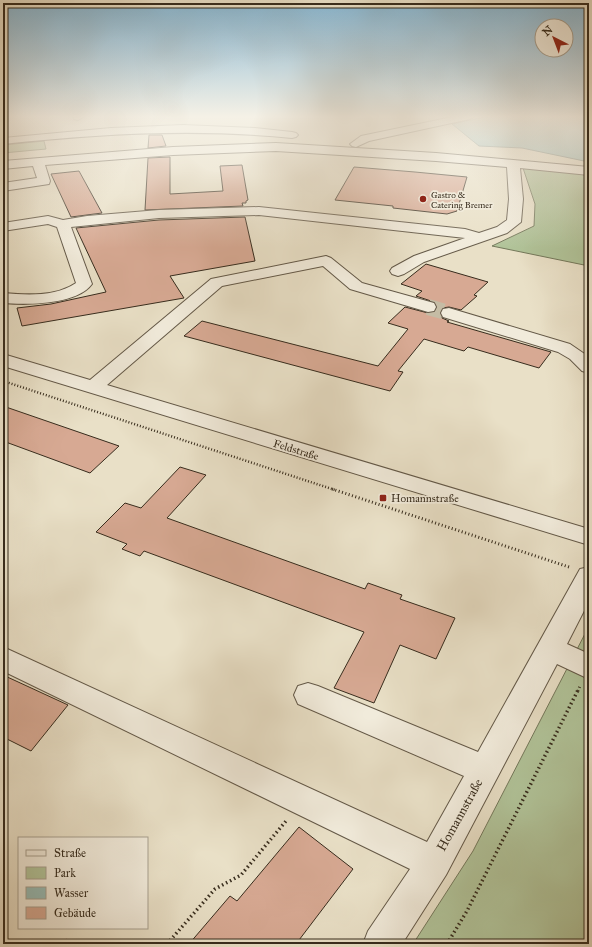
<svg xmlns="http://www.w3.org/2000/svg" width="592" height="947" viewBox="0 0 592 947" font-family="'IM FELL Great Primer',serif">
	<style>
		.green { fill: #b1c399; stroke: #74785b }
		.water { fill: #97bdb8; stroke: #71837a }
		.building { fill: #d7a993; stroke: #372c1d }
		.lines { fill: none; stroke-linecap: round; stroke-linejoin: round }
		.minor-tunnel { stroke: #c5bca5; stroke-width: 16; stroke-dasharray: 16 8; stroke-linecap: butt }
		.minor-casing { stroke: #645948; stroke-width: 2 }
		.path-far2 { stroke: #372c1d; stroke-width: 2.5; stroke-dasharray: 1 2; stroke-linecap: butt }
		.path-far1 { stroke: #372c1d; stroke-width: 3; stroke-dasharray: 1 2.5; stroke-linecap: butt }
		.path { stroke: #372c1d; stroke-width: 3.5; stroke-dasharray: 1.5 3; stroke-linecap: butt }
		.minor { fill: #f1ebdb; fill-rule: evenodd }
		.poi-dot { fill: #8f2418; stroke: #f1ebdb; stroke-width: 1.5 }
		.labels { text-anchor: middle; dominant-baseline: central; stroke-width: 3.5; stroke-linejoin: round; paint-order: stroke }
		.far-poi-label { font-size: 9px; fill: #372c1d; stroke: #f1ebdb; text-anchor: start }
		.street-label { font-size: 11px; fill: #372c1d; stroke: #f1ebdb }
		.poi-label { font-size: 11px; fill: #372c1d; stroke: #f1ebdb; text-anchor: start }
		.near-street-label { font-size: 13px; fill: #372c1d; stroke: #f1ebdb }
	</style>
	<rect width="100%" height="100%" fill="#e9e0c7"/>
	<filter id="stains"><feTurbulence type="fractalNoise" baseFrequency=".005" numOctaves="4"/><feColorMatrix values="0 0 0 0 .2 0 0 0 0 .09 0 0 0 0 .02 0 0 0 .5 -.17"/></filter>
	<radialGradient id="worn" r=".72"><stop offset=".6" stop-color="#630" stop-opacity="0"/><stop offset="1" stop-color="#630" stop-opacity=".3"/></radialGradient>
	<g class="green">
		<path d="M44,141l2,8 -43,4v-8z"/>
		<path d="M523,168l66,5v93l-97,-20 42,-20 1,-22z"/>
		<path d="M589,626v318h-176l60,-93z"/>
	</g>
	<path class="water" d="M489,116h100v46l-67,-14 -43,-2 -27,-22z"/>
	<g class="building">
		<path d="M149,135h13l4,11 -18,2z"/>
		<path d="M170,157v37l53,-3 -3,-25 22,-1 6,35 -2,1v2h-4l1,3 -98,4 3,-52z"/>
		<path d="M354,167l61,5 52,5 -10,34 -10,3 -54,-6v-2l-58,-6z"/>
		<path d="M79,171l23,42 -31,4 -20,-43z"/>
		<path d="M245,217l10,44 -85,15 14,22 -162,28 -5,-18 34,-4 55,-12 -30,-64 83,-8z"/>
		<path d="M426,264l62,18 -14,13 3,1 -16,14 -12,-3 -7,1 -2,4 2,6 7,3 -2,1 104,30 -12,16 -71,-21 -4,4 -40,-12 -26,32 5,1 -13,19 -206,-55 18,-15 176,45 30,-37 -20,-6 17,-16 23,6 6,-1 3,-4 -3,-6 -18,-6 6,-5 -21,-7z"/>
		<path d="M3,406l116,40 -29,27 -87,-32z"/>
		<path d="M180,467l26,8 -39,43 198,71 3,-6 34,12 -2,4 55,19 -19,41 -36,-14 -26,58 -40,-15 30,-56 -220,-81 -4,5 -18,-7 5,-5 -31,-12 29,-29 16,5z"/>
		<path d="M3,675l65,30 -37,46 -28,-14z"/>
		<path d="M299,827l54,42 -57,75h-107l41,-48 7,5z"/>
	</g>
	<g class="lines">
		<path class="minor-tunnel" d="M428,307l21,6"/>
		<g class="minor-casing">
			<g id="minor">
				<path d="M73,116h10v1l-5,3 -4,-1z"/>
				<path d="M457,116h18l-5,3 -101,22 -13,6 -4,-1 -2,-2 11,-8z"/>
				<path d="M183,125l72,3 37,4 4,1 2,2 -2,2 -4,1c-99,-10 -191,-4 -289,6v-6l108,-10z"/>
				<path d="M276,143l160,10 153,14v8l-69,-7 3,31 -2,23 -14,11 -83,29 -20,12 -6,2 -6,-2 -2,-3 2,-3 22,-12 51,-18 -206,-23 -100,3 -88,9 21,57c-15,21 -66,21 -89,19v-10c23,2 53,4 73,-10l-19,-56 -9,-3 -45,7v-8l45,-7 15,4 24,-4 72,-6 100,-3 206,22 14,4 18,-6 10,-7 2,-21 -2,-32 -71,-6 -160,-10 -103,4 -128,10 5,16 -1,3 -46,7v-8l34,-5 -4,-12 -30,3v-8l170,-14z"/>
				<path d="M326,256l5,2 31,25 72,20 2,4 -2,4 -6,1 -78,-23 -27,-23 -101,20 -115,99 482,144v16l-586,-179v-12l87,26 121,-101z"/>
				<path d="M449,308l121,36 19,13v16l-7,-2 -12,-12 -12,-7 -115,-35 -2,-4 2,-4z"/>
				<path d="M589,567v34l-22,43 22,10v25l-32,-15 -111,211 -44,69h-39l5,-13 42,-62 -407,-198v-24l424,195 37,-66 -166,-72 -4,-9 4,-9 10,-3 10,3 160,66 102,-183z"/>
			</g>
		</g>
		<path class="path-far2" d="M3,381l332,109"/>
		<g class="path-far1">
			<path d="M332,489l237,78"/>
			<path d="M578,691l2,-5"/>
		</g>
		<g class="path">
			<path d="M3,939l5,5"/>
			<path d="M64,944l4,-4"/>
			<path d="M167,944l48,-55 26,-14 45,-54"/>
			<path d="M447,944l20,-33 111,-221"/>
		</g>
		<use href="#minor" class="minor"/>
	</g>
	<linearGradient id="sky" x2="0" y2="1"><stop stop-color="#87b8d5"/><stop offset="0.47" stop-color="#f5f1e6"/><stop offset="1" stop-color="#f5f1e6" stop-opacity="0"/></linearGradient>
	<rect width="592" height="248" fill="url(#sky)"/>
	<g class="poi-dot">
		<circle cx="423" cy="199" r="4"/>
		<rect x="379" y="494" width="8" height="8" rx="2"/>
	</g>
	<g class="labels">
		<g class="far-poi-label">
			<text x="431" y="194">Gastro &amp;<tspan x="431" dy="10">Catering Bremer</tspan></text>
		</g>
		<g class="street-label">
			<text transform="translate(296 450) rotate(17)">Feldstraße</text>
		</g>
		<g class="poi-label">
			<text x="391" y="498">Homannstraße</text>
		</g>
		<g class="near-street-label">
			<text transform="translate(460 815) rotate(-61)">Homannstraße</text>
		</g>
	</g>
	<rect width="592" height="947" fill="none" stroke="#e9e0c7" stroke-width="16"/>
	<rect x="4" y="4" width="584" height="939" fill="none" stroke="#372c1d" stroke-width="2"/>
	<rect x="8" y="8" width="576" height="931" fill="none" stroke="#372c1d"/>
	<rect x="18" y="837" width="130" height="92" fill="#f1ebdb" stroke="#a79f8f"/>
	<rect x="26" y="850" width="20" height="6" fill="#f1ebdb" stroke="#a79f8f"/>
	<text x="54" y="857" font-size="12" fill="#372c1d">Straße</text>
	<rect x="26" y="867" width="20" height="12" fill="#b1c399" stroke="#a79f8f"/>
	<text x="54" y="877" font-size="12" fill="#372c1d">Park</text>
	<rect x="26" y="887" width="20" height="12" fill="#97bdb8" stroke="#a79f8f"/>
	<text x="54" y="897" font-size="12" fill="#372c1d">Wasser</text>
	<rect x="26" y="907" width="20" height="12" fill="#d7a993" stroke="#a79f8f"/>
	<text x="54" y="917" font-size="12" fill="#372c1d">Gebäude</text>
	<g transform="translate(554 38) rotate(318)"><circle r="19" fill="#f1ebdb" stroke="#a79f8f"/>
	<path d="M0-3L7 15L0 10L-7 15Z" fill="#8f2418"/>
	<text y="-6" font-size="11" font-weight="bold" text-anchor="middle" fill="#372c1d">N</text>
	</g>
	<rect width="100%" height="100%" filter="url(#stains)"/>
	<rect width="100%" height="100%" fill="url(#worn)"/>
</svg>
